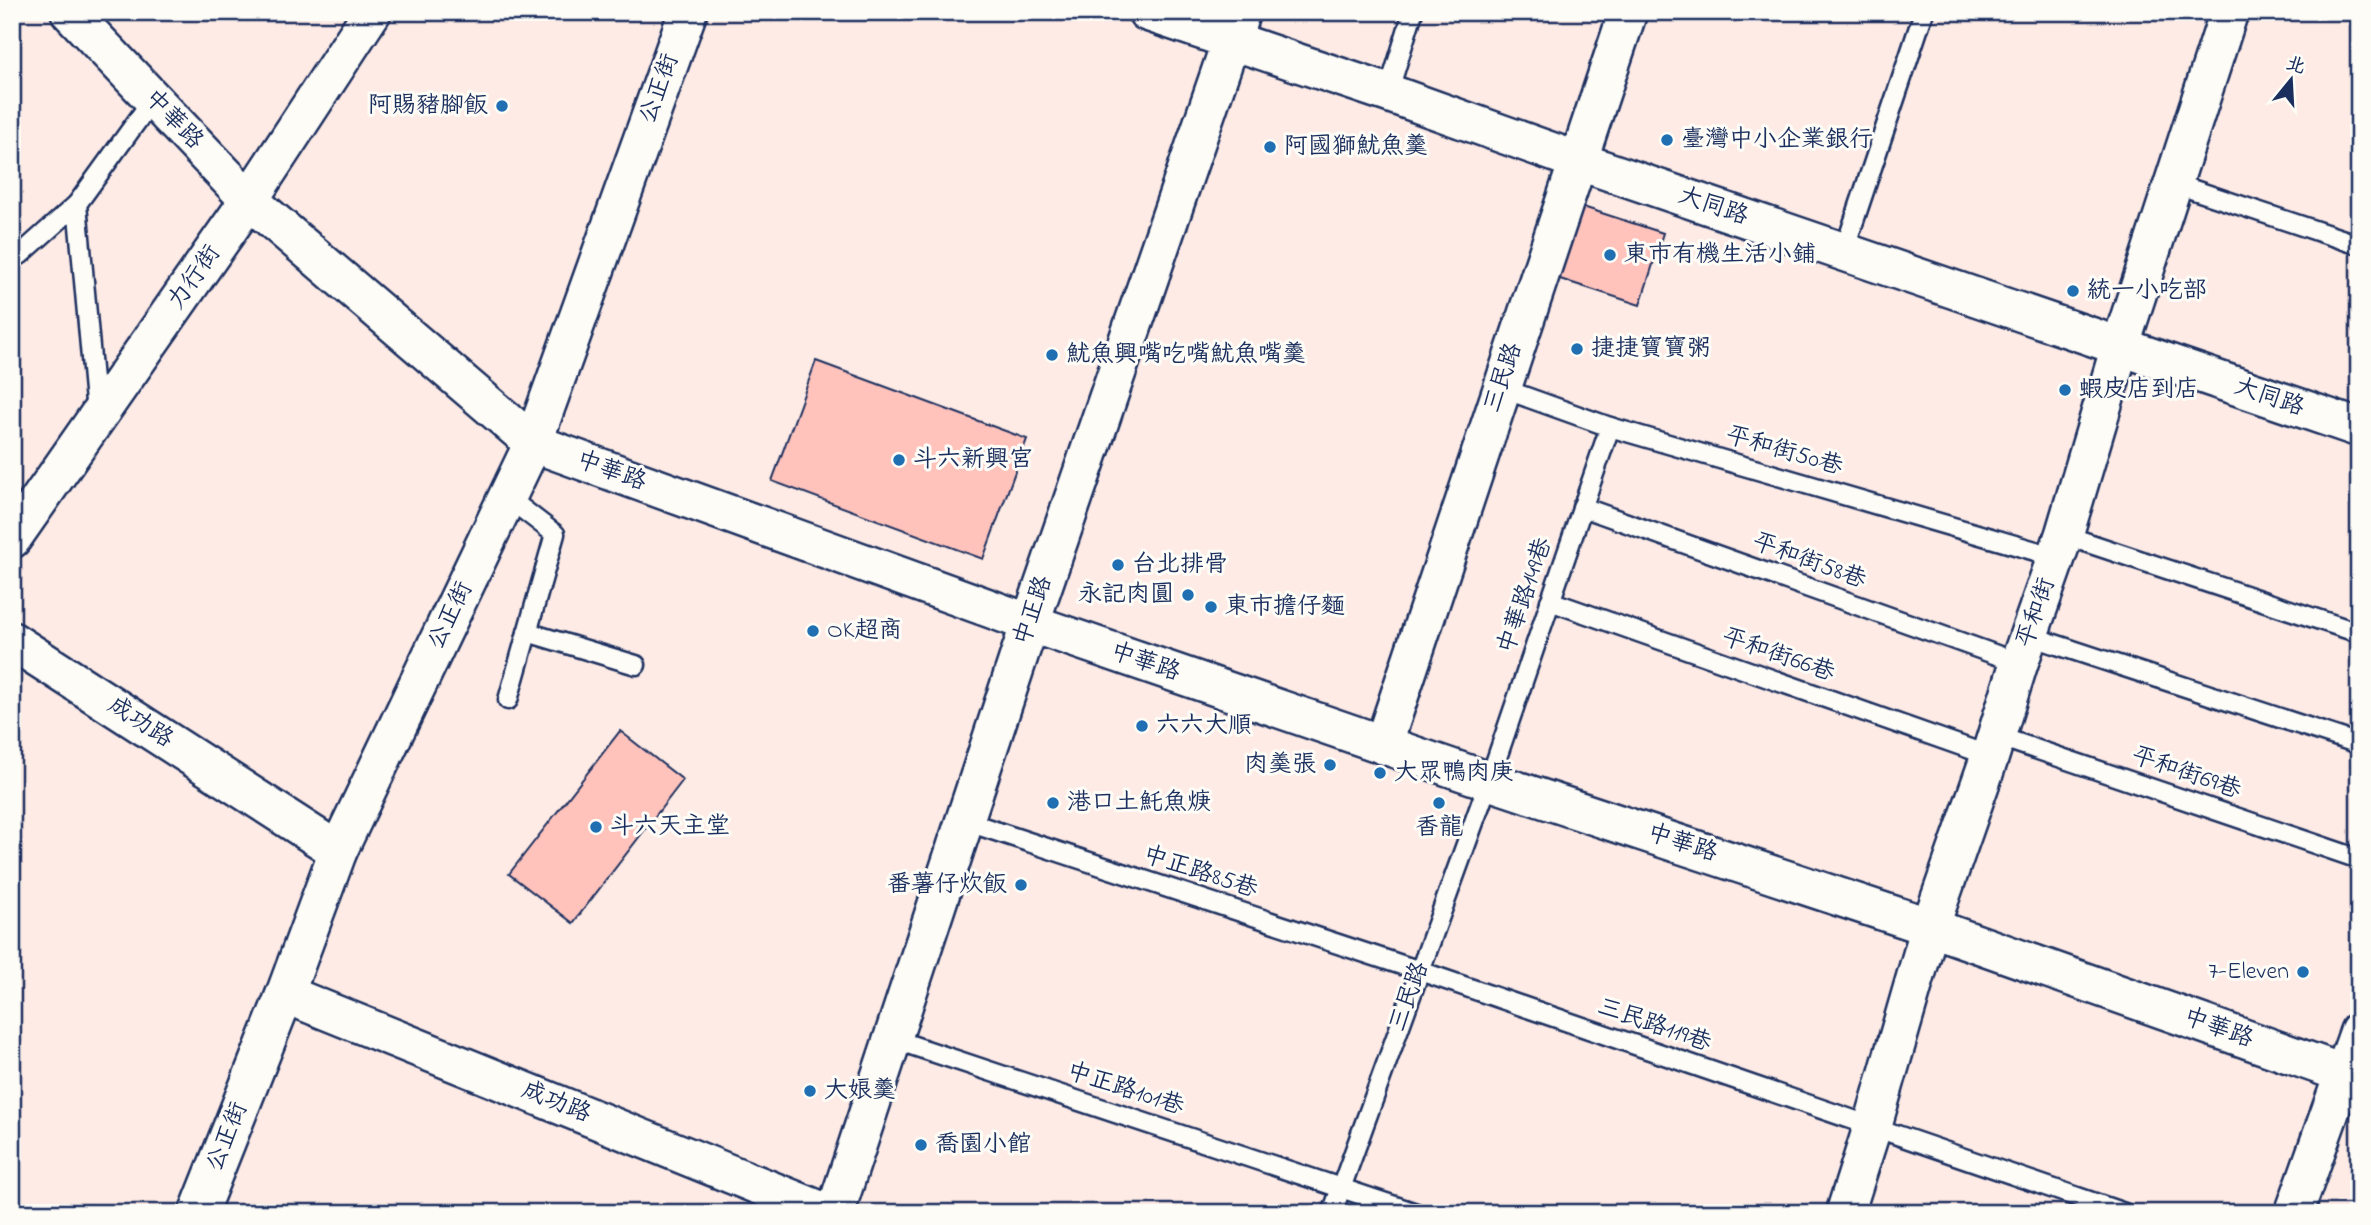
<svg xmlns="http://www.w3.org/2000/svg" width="2371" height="1225" viewBox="0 0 2371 1225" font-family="'Indie Flower','LXGW WenKai TC',sans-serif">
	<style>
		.building { fill: #ffc3bc; stroke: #1b2f5e; stroke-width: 2 }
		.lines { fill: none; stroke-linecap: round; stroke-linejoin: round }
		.lane-casing { stroke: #1b2f5e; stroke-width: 23 }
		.street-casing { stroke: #1b2f5e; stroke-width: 42 }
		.lane { stroke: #fdfcf7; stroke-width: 18 }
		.street { stroke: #fdfcf7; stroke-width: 37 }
		.poi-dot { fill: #1f6fb2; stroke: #fdfcf7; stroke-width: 2.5 }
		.labels { text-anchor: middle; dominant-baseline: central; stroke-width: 6; stroke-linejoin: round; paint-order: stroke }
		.street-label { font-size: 24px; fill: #1b2f5e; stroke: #fdfcf7 }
		.poi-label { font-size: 24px; fill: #1b2f5e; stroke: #fdfcf7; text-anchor: start }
	</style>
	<rect width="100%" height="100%" fill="#feebe5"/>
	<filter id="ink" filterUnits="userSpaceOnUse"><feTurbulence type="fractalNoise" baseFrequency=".0143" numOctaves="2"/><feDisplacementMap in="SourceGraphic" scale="14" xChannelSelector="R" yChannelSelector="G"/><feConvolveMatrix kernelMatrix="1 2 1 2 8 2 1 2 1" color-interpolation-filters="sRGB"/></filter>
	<g filter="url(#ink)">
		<g class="building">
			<path d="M1580,206l83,27 -23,72 -83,-27z"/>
			<path d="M816,361l211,78 -44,120 -211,-78z"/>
			<path d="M620,731l63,49 -110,143 -64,-49z"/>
		</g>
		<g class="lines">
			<g class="lane-casing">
				<g id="lane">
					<path d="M1388,93l25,-81"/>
					<path d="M2173,183l186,62"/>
					<path d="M77,204l19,209"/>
					<path d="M12,248l8,7 57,-51 76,-105"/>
					<path d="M1844,251l80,-239"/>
					<path d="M1501,388l109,39 446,130"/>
					<path d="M507,497l48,37 -47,166"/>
					<path d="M1582,507l437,156"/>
					<path d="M2064,535l295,98"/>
					<path d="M1550,601l440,155"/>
					<path d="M527,632l109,33"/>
					<path d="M2030,636l329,108"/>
					<path d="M1997,736l362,123"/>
					<path d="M965,821l455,150 704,242"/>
					<path d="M893,1039l523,174"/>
					<path d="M1332,1213l157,-432 121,-354"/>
				</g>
			</g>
			<g class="street-casing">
				<g id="street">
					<path d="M70,12l179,188 284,243 497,180 459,158 441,146 429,152"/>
					<path d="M1147,12l241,81 190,68 781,267"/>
					<path d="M12,539l237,-339 123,-188"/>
					<path d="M12,641l326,210"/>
					<path d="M1383,745l245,-733"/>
					<path d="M285,994l542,219"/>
					<path d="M198,1213l87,-219 53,-143 195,-408 155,-431"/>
					<path d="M835,1213l185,-560 221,-641"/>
					<path d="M1845,1213l27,-85 58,-201 60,-171 29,-93 45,-128 56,-188 109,-335"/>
					<path d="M2294,1213l65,-182"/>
				</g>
			</g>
			<use href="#lane" class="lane"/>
			<use href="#street" class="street"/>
		</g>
	</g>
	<g class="poi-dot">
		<circle cx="502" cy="106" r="7"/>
		<circle cx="1667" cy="140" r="7"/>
		<circle cx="1270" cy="147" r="7"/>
		<circle cx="1610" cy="255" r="7"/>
		<circle cx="2073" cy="291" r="7"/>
		<circle cx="1577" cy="349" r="7"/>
		<circle cx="1052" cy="355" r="7"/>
		<circle cx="2065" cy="390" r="7"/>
		<circle cx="899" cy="460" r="7"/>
		<circle cx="1118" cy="565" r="7"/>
		<circle cx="1188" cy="595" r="7"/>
		<circle cx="1211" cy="607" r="7"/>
		<circle cx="813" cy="631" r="7"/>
		<circle cx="1142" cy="726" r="7"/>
		<circle cx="1330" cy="765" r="7"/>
		<circle cx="1380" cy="773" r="7"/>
		<circle cx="1053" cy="803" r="7"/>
		<circle cx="1439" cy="803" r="7"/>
		<circle cx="596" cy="827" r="7"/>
		<circle cx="1021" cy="885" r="7"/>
		<circle cx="2303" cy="972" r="7"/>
		<circle cx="810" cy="1091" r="7"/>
		<circle cx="921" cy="1145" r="7"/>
	</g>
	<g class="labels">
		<g class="street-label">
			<text transform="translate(660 89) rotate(-70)">公正街</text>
			<text transform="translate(173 120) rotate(46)">中華路</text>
			<text transform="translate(1713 207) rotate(19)">大同路</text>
			<text transform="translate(195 278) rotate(-55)">力行街</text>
			<text transform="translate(1504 378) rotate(-71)">三民路</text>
			<text transform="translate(2269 398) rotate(19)">大同路</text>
			<text transform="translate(1784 452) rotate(16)">平和街50巷</text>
			<text transform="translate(611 472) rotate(20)">中華路</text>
			<text transform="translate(1809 562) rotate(20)">平和街58巷</text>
			<text transform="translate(1526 596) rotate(-71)">中華路149巷</text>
			<text transform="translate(1034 611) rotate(-71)">中正路</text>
			<text transform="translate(2037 613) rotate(-71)">平和街</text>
			<text transform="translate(451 616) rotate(-64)">公正街</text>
			<text transform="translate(1778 656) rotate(19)">平和街66巷</text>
			<text transform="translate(1145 663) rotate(19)">中華路</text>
			<text transform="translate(140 723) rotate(33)">成功路</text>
			<text transform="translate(2186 774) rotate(19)">平和街69巷</text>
			<text transform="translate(1682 844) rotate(18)">中華路</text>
			<text transform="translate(1200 873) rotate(18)">中正路85巷</text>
			<text transform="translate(1410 997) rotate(-70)">三民路</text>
			<text transform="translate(1654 1026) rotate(19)">三民路119巷</text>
			<text transform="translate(2218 1029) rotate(20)">中華路</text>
			<text transform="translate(1125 1090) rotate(18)">中正路101巷</text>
			<text transform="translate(556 1103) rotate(22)">成功路</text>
			<text transform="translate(228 1137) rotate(-68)">公正街</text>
		</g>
		<g class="poi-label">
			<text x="488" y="106" text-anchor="end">阿賜豬腳飯</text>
			<text x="1681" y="140">臺灣中小企業銀行</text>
			<text x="1284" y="147">阿國獅魷魚羹</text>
			<text x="1624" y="255">東市有機生活小鋪</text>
			<text x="2087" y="291">統一小吃部</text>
			<text x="1591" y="349">捷捷寶寶粥</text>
			<text x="1066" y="355">魷魚興嘴吃嘴魷魚嘴羹</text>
			<text x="2079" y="390">蝦皮店到店</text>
			<text x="913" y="460">斗六新興宮</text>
			<text x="1132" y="565">台北排骨</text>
			<text x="1174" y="595" text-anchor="end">永記肉圓</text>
			<text x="1225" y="607">東市擔仔麵</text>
			<text x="827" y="631">OK超商</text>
			<text x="1156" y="726">六六大順</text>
			<text x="1316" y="765" text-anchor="end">肉羮張</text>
			<text x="1394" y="773">大眾鴨肉庚</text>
			<text x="1067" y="803">港口土魠魚焿</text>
			<text x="610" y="827">斗六天主堂</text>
			<text x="1439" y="828" text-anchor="middle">香龍</text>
			<text x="1007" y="885" text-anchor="end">番薯仔炊飯</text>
			<text x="2289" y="972" text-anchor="end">7-Eleven</text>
			<text x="824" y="1091">大娘羹</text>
			<text x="935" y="1145">喬園小館</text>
		</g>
	</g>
	<rect width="2371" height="1225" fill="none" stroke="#fdfcf7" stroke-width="42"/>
	<rect x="21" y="21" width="2329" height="1183" fill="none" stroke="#1b2f5e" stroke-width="2.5" filter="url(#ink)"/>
	<g transform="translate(2291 80) rotate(18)" stroke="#fdfcf7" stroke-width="5" paint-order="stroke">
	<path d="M0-5L12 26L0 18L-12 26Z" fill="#1b2f5e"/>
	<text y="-10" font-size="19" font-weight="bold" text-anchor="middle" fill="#1b2f5e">北</text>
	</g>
</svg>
